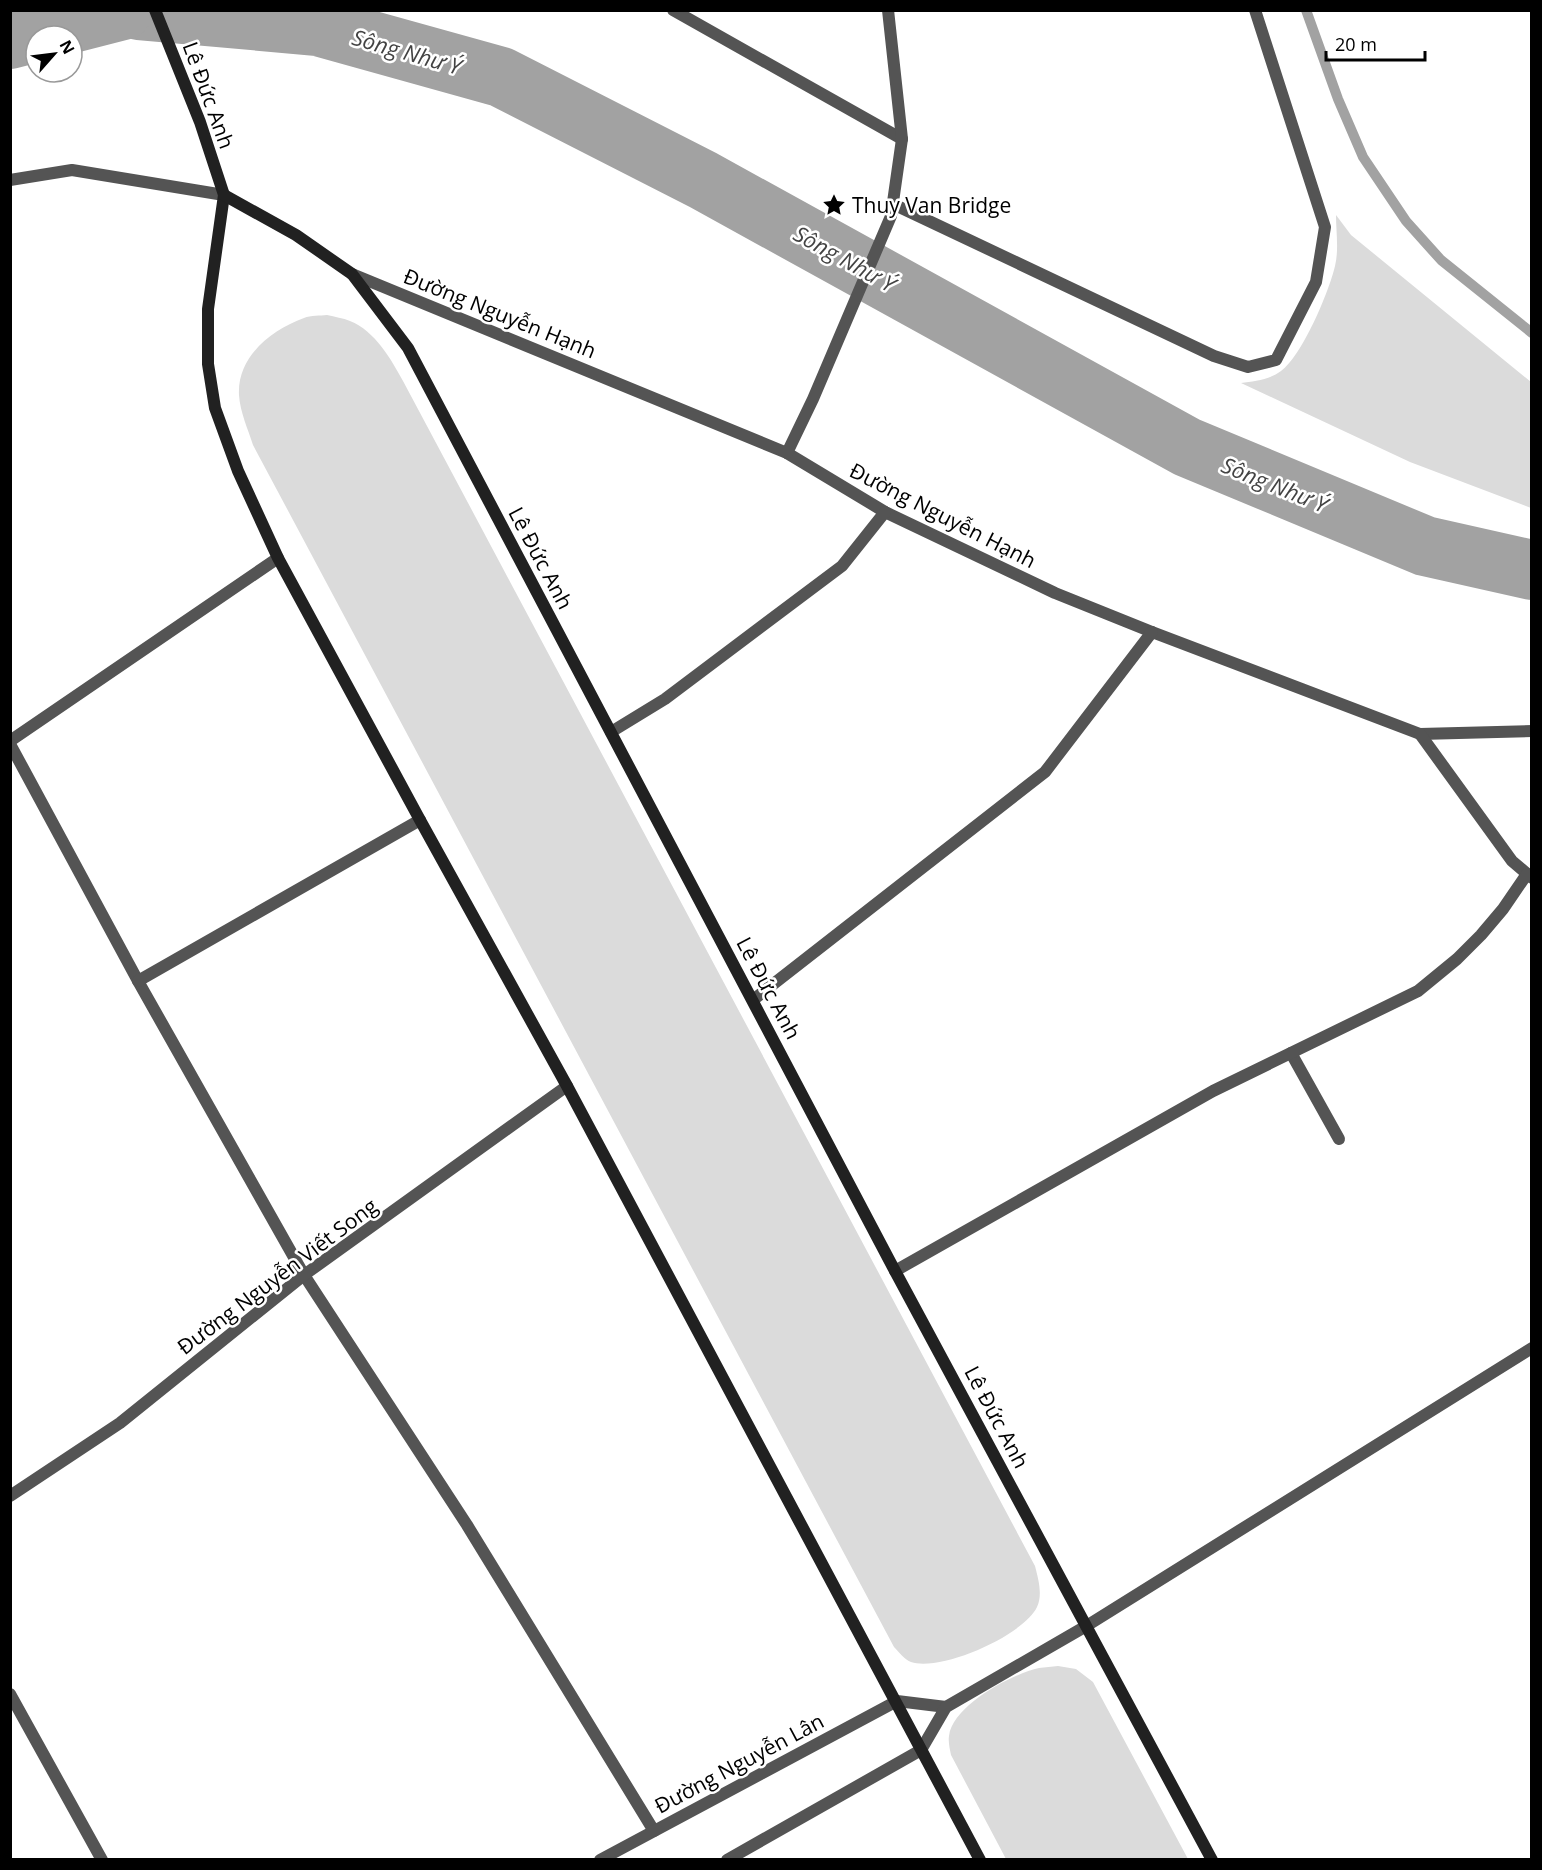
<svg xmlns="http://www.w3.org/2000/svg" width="1542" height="1870" viewBox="0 0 1542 1870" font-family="'Open Sans',sans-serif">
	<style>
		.green { fill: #dbdbdb }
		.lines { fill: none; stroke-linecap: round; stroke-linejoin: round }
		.stream { stroke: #a2a2a2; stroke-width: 10 }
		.river { stroke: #a2a2a2; stroke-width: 60 }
		.street { stroke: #545454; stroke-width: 12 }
		.secondary { stroke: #212121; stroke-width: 12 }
		.labels { text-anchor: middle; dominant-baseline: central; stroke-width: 5; stroke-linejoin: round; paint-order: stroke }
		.street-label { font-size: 21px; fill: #000; stroke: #fff }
		.poi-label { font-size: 21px; fill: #000; stroke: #fff; text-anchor: start }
		.water-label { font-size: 22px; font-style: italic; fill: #434343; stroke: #fff }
	</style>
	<rect width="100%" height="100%" fill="#fff"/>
	<g class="green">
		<path d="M1336,215l15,20 180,147v126l-121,-46 -169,-79c13,-2 28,-3 40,-12 21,-15 48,-79 54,-105 4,-16 1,-35 1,-51z"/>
		<path d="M327,315c8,2 16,3 23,6 25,10 41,38 53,60l632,1185c3,12 8,28 2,41 -13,28 -96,65 -126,55 -6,-2 -12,-10 -17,-15l-641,-1202c-5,-16 -13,-33 -14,-50 -2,-38 32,-65 65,-77 7,-3 16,-2 23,-3z"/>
		<path d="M1058,1666l18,3 17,13 95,177h-182l-55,-104c-1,-5 -3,-13 -2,-19 4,-31 63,-62 90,-68 6,-1 13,-1 19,-2z"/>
	</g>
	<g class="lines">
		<path class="stream" d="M1306,10l32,89 25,58 43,64 35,39 91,73"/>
		<g class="river">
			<path d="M139,10l179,16 183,51 202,103 484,267 238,99 107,24"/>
			<path d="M10,39l113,-29"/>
		</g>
		<g class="street">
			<path d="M673,10l229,129"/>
			<path d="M10,180l62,-10 152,25"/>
			<path d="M893,204l321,152 34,11 28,-7 40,-78 9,-55 -70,-217"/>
			<path d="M352,274l435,179 98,59 170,81 97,39 268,102 112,-3"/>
			<path d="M787,453l26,-54 78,-183 11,-77 -14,-129"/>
			<path d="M611,732l54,-33 177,-133 43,-54"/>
			<path d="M1420,734l92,127 20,17"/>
			<path d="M10,741l268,-183"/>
			<path d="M10,744l128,237 166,294 163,250 187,306"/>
			<path d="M138,981l282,-161"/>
			<path d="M753,1000l292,-228 107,-140"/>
			<path d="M1291,1053l48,86"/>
			<path d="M895,1271l318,-180 205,-100 39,-32 24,-24 22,-26 24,-35"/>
			<path d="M10,1496l110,-73 184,-148 263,-189"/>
			<path d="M10,1694l92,166"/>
			<path d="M600,1860l297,-159 49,6"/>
			<path d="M727,1860l194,-110 25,-43 142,-82 444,-277"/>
		</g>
		<g class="secondary">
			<path d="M155,10l45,112 24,73 -16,114v55l7,44 23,63 40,87 142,262 147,266 413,774"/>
			<path d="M224,195l72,40 56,39 56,74 487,923 317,589"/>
		</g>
	</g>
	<defs>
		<g id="sight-bare" transform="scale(1.8)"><path d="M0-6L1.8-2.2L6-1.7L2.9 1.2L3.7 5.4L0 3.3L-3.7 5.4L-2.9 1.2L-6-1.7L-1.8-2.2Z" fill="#000" stroke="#fff" stroke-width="2.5" paint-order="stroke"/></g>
	</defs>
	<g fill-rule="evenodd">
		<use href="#sight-bare" x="834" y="205"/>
	</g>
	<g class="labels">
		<g class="street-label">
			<text transform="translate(209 95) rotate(70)">Lê Đức Anh</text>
			<text transform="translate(500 313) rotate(22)">Đường Nguyễn Hạnh</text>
			<text transform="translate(943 515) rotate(27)">Đường Nguyễn Hạnh</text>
			<text transform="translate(541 558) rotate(62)">Lê Đức Anh</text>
			<text transform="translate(769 988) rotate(62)">Lê Đức Anh</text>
			<text transform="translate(277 1276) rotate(-37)">Đường Nguyễn Viết Song</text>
			<text transform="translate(997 1417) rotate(62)">Lê Đức Anh</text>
			<text transform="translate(739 1763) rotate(-28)">Đường Nguyễn Lân</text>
		</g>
		<g class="poi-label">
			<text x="852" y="205">Thuy Van Bridge</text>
		</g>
		<g class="water-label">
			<text transform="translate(407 51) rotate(16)">Sông Như Ý</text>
			<text transform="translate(845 258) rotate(29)">Sông Như Ý</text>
			<text transform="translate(1275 484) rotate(22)">Sông Như Ý</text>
		</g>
	</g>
	<rect width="1542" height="1870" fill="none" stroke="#000000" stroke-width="24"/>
	<g transform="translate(54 54) rotate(62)"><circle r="28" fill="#ffffff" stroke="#999999" stroke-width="1.5"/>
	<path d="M0-4.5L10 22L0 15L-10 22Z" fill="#000000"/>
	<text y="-9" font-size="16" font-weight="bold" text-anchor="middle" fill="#000000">N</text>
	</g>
	<path d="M1326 51v9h99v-9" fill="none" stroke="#000000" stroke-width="3"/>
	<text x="1335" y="51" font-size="18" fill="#000000" stroke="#ffffff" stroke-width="4.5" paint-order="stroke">20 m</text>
</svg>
